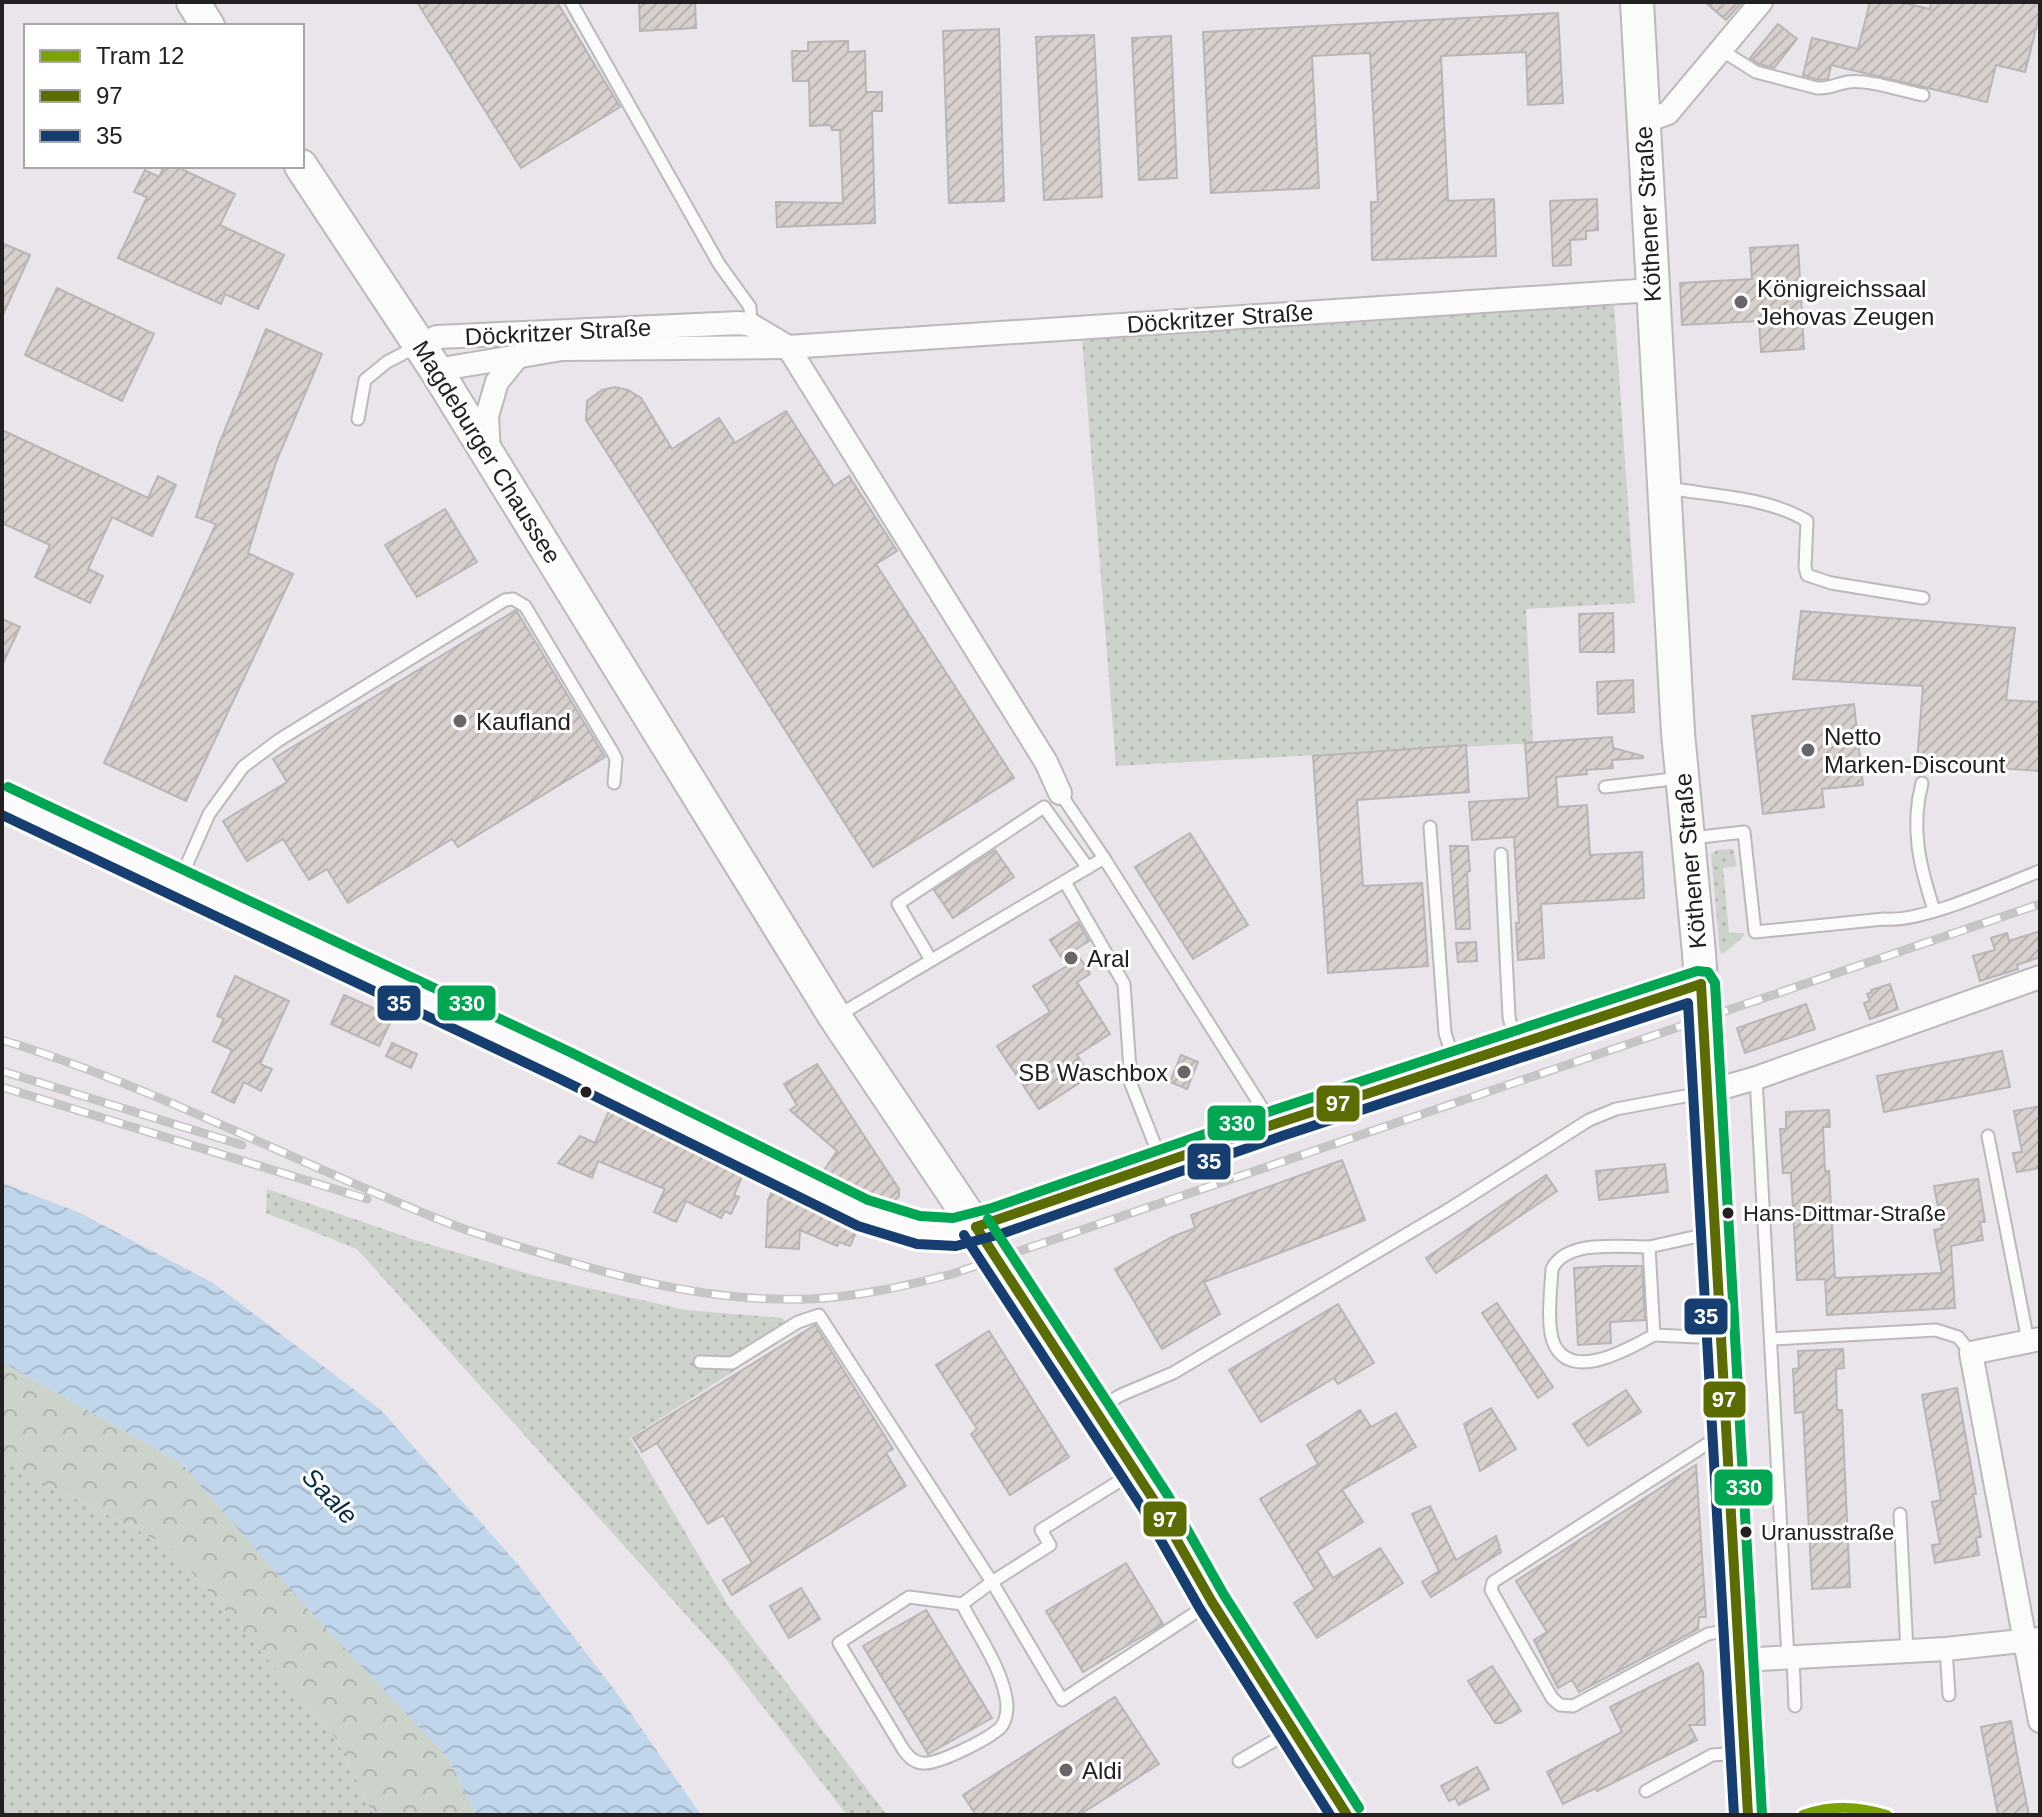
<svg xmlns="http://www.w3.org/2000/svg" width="2042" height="1817" viewBox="0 0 2042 1817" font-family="Arial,sans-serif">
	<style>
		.grass { fill: url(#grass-dots) }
		.forest { fill: url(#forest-crowns) }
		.water { fill: url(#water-waves) }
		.building { fill: url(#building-hatch); stroke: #b8b5b6; stroke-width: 2 }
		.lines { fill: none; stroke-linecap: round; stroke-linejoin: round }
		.service-casing { stroke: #bcb8bc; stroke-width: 15 }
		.minor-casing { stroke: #bcb8bc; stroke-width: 26 }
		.tertiary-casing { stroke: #bcb8bc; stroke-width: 32 }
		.secondary-casing { stroke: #bcb8bc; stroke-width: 36 }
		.service { stroke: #fcfbfc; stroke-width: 11 }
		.minor { stroke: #fcfbfc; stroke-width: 22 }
		.tertiary { stroke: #fcfbfc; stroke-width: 28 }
		.secondary { stroke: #fcfbfc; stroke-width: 32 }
		.rail-casing { stroke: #c6c5c6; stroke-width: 9 }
		.rail { stroke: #fff; stroke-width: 6; stroke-dasharray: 18; stroke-linecap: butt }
		.bus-1-casing { stroke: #fff; stroke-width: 16 }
		.bus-2-casing { stroke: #fff; stroke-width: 16 }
		.bus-3-casing { stroke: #fff; stroke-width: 16 }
		.bus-1 { stroke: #5a6c02; stroke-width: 10 }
		.bus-2 { stroke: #173e70; stroke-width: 10 }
		.bus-3 { stroke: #00a651; stroke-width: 10 }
		.tram-1-casing { stroke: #fff; stroke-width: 16 }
		.tram-1 { stroke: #7ca109; stroke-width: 10 }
		.poi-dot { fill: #696569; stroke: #fff; stroke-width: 3 }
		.bus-dot { fill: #232023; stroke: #fff; stroke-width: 3 }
		.labels { text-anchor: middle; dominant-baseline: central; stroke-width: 6; stroke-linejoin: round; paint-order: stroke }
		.bus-label { font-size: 22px; fill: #232023; stroke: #fff; text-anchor: start }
		.street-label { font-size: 24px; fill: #232023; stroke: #fff }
		.poi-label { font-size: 24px; fill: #232023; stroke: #fff; text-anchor: start }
		.water-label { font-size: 26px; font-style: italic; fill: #042d49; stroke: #fff }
		.line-badge { stroke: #fff; stroke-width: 3 }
		.badge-label { font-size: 22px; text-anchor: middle; font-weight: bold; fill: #fff }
	</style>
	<defs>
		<pattern id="grass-dots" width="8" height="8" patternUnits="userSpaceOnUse" patternTransform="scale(2)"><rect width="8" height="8" fill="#ccd3ca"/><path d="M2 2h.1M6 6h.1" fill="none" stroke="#afb5ad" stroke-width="1.8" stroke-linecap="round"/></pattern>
		<pattern id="forest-crowns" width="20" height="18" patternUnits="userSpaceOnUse" patternTransform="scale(2)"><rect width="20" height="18" fill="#ccd3ca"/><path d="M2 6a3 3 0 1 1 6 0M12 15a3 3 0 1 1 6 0" fill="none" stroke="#afb5ad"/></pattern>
		<pattern id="water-waves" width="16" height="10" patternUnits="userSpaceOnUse" patternTransform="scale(2)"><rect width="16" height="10" fill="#c0d6eb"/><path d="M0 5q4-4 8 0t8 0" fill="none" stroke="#a5b7c9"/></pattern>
		<pattern id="building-hatch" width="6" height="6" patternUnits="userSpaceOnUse" patternTransform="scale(2)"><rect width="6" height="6" fill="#d8d0cc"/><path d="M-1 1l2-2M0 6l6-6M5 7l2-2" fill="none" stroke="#b9b2af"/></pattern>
	</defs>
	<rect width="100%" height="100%" fill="#eae5ea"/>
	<g class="grass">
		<path d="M1614,303l21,300 -109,6 7,134 -417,23 -34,-427z"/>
		<path d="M1733,849l4,17 -14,2 6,65h15v3l-21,18 -3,-1 -9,-99 6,-4z"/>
		<path d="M267,1189l148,51 124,37 147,33 96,8 14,13 -166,107 99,169 157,207 -39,1 -122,-157 -368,-409 -91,-36z"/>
		<path d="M2,1461l168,86 165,190 39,78h-372z"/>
	</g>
	<path class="forest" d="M2,1362l178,100 269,297 27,56h-102l-39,-78 -165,-190 -168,-86z"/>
	<path class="water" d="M2,1183l76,29 135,71 168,127 140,158 98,128 82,119h-225l-27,-56 -142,-151 -127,-146 -178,-100z"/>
	<g class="building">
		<path d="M417,2h140l63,105 -99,61z"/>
		<path d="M639,2h56l1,26 -56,3z"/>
		<path d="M1705,2h37l-16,18z"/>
		<path d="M1870,2h30l30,7 1,-7h109v11l-15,59 -29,-7 -9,37 -156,-37 -3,14 -10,1 -15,-5 9,-37 46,11z"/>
		<path d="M1558,13l5,90 -35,2 -2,-53 -85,4 7,145 46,-2 2,57 -124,4 -1,-58h7l-8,-149 -58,3 7,132 -108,5 -8,-161z"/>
		<path d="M1778,24l19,15 -23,29 -15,-4 -9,-6z"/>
		<path d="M999,29l5,172 -55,2 -6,-172z"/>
		<path d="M1094,35l8,162 -58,3 -8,-163z"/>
		<path d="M1171,36l6,142 -38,2 -7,-142z"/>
		<path d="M848,41v11l17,-1 1,41h16v19h-10l3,112 -98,4 -1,-25 67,1 -3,-73h-8l-2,-5 -20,1 -1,-45h-16l-1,-30h16v-9z"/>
		<path d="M164,166h11l60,28 -15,31 64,30 -26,54 -33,-15 -4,10 -103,-46 29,-61 -13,-5 11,-22 14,7z"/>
		<path d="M1597,199l1,31 -12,1v8l-16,1 1,25 -18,1 -3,-65z"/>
		<path d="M2,243l28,12 -28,62z"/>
		<path d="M1798,245l6,104 -43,3 -2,-31 -77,4 -2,-42 72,-4 -2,-31z"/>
		<path d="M57,288l97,46 -32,67 -97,-46z"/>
		<path d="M266,329l56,25 -46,108 -28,91 45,21 -107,227 -82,-38 112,-239 -20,-7 23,-73z"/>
		<path d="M615,387l13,3 13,8 31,51 47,-31 16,25 51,-32 48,75 15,-10 48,75 -21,13 138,214 -141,89 -287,-447 1,-19 15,-11z"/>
		<path d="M2,430l146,68 10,-22 18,9 -24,51 -40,-19 -24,52 15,7 -13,27 -55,-26 15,-32 -48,-22z"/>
		<path d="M445,509l32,53 -60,35 -32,-52z"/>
		<path d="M516,610l89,147 -147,90 -6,-8 -104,64 -21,-34 -18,11 -26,-41 -36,22 -24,-40 64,-39 -14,-23z"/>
		<path d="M1801,611l214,17 -9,72 34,2v69l-123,-8 6,-77 -130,-7z"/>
		<path d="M1613,613l1,39h-34l-1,-38z"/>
		<path d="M2,619l18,8 -18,38z"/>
		<path d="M1633,680l1,32 -36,2 -1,-32z"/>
		<path d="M1854,704l9,81 -41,4 2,18 -61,7 -11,-98z"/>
		<path d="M1612,737l1,11 30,8v2l-31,2 1,8 -27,2 1,4 -31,3 2,30 29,-2 3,50 52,-3 2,46 -103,6 3,54 -26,2 -2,-37h3l-5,-86 -42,3 -3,-38 60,-4 -4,-55z"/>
		<path d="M1466,745l3,47 -112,8 6,86 59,-3 6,83 -100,7 -15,-217z"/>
		<path d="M1190,833l58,92 -55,34 -58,-92z"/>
		<path d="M1450,846h18l2,25 -3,1 3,57h-14z"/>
		<path d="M995,850l19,27 -61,41 -19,-28z"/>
		<path d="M1078,922l11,19 -14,9 15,24 -13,8 33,52 -33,21 13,21 -51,33 -42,-63 53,-34 -17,-26 34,-20 -17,-26z"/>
		<path d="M2040,931v26l-23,8 1,4 -38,12 -7,-25 22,-6 -4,-12 16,-5 2,8z"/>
		<path d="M1476,942l1,19 -19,1 -2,-19z"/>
		<path d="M235,976l54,25 -29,63 12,5 -11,22 -17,-9 -10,21 -22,-11 20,-42 -19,-9 11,-22 -7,-3z"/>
		<path d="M1890,984l8,25 -28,10 -6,-16 6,-2 -3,-7 5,-2 -1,-2z"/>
		<path d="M344,995l49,22 -14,29 -48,-22z"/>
		<path d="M1806,1004l9,25 -70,24 -8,-25z"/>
		<path d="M392,1043l25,11 -6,14 -25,-12z"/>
		<path d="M2002,1051l8,36 -126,25 -7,-36z"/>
		<path d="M1181,1055l17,7 -11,27 -17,-7z"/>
		<path d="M817,1064l82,125v7l-7,7h-5l-14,-7 -2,5 -3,-1 -48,-24 17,-25 -47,-41 7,-5 -13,-21z"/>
		<path d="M611,1106l134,64 -11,25 5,2 -8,17 -6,-3 -4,7 -35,-17 -10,21 -22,-10 11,-23 -67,-28 -6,17 -34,-15 22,-27 15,7z"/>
		<path d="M2040,1106v62l-23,4 -4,-19 9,-1 -8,-41z"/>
		<path d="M1829,1110l1,17h-7l2,44h4l6,107 107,-5 -8,-43 8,-2 -8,-42 44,-7 7,43h-5l3,18 -32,6 4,62 -128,7 -2,-36 -28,1 -6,-107h-8l-3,-44h6v-17z"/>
		<path d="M1342,1160l23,60 -161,62 16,32 -58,35 -47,-80 57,-32 23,-9 -4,-13z"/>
		<path d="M1665,1164l3,28 -69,8 -3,-29z"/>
		<path d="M1546,1175l11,16 -121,82 -10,-15z"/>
		<path d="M775,1185l84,41 -9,20 -11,-4 -2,4 -37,-16 -1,19 -33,-2 2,-47z"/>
		<path d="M1607,1266h35l3,54 -35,2 1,21 -33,2 -4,-77z"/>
		<path d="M1497,1303l56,84 -15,11 -56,-85z"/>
		<path d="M1338,1304l36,59 -36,21 -4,-6 -73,44 -32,-52z"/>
		<path d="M815,1325l78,124 -7,4 20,33 -174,109 -9,-15 29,-17 -29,-48 -15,9 -51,-81 -15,9 -9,-14z"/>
		<path d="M989,1331l80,126 -59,38 -39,-61 6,-5 -41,-64z"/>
		<path d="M1843,1349l1,19 -8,1 1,41h5l8,177 -38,2 -9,-177 -8,1 -2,-44 6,-1 -1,-17z"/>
		<path d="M1957,1388l19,106h-3l8,43 -5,1 3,17 -44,8 -3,-18 8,-1 -8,-42 9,-2 -19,-105z"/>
		<path d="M1626,1390l15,22 -53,34 -15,-22z"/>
		<path d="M1491,1408l25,41 -36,22 -16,-47z"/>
		<path d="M1360,1410l11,17 25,-14 20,34 -74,43 21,32 -46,29 16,27 47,-30 23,35 -86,55 -23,-35 21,-14 -55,-90 58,-35 -11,-19z"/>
		<path d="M1696,1465l10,152h-7l-1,12 -119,63 -7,-12 -14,8 -24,-48 13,-8 -31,-51z"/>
		<path d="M1430,1506l26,54 40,-24 5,16 -70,45 -9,-15 17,-11 -27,-57z"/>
		<path d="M1126,1563l37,61 -80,48 -37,-61z"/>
		<path d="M801,1588l19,31 -31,19 -19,-32z"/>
		<path d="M926,1610l66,108 -64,36 -65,-108z"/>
		<path d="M1698,1663l5,9 2,53h-16l8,15 -100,51 -1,-3 -33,16 -16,-32 75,-40 -12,-25z"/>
		<path d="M1492,1666l29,45 -20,12h-6l-27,-42z"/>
		<path d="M1115,1697l44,67 -80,51h-103l-13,-20z"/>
		<path d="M2011,1721l7,39 11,55h-31l-17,-88z"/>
		<path d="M1477,1767l12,22 -30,16 -4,-7 -6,3 -8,-15z"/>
	</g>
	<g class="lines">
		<g class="service-casing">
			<g id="service">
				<path d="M571,2l148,262 31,43 1,18"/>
				<path d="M1721,50l35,22 61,16c12,1 19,-4 31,-6 19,-3 55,9 75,13"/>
				<path d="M358,419l7,-39 22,-18 29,-15"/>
				<path d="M1668,488c45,8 100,9 139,33l-2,46 2,8 24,8 92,15"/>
				<path d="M1922,783c-12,46 -2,84 12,127"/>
				<path d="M1605,787l76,-9"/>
				<path d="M1060,793l44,65 167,264"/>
				<path d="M1430,827l15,206 10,31"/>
				<path d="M1692,838l52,-6 11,100 129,-13c38,4 117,-33 156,-48"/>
				<path d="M1501,854l8,163 7,27"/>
				<path d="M179,882l30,-68 34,-47 36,-27 226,-140 8,-1 12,7 87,145 4,8 -2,24"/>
				<path d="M1065,882l59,102 7,100 31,79"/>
				<path d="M931,960l-33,-56 146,-97 44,61"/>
				<path d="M839,1015l265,-157"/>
				<path d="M1756,1078l32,580"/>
				<path d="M1988,1136l40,205"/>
				<path d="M1712,1233l-63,14 5,88 66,3"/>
				<path d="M1649,1247c-28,0 -83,-8 -97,22 -1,20 -6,57 2,75 18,39 76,4 100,-9"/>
				<path d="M1771,1339l165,-9 22,7 13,16"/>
				<path d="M700,1362l32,1 66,-41 21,-7 173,267 -30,22 -53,-7 -70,46 64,106c5,7 10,13 19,14 16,2 66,-24 78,-35 6,-6 7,-15 7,-23 -3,-35 -30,-71 -45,-101"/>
				<path d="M1099,1408l22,-13 52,-22 278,-165 138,-88 27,-11 91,-17"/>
				<path d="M1724,1433l-231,149 -2,8 61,108 8,7 13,1 135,-72 26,-5"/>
				<path d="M1134,1472l-93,58 9,15 -58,37 70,118 148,-97"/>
				<path d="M1900,1514l7,137"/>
				<path d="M1946,1649l3,46"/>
				<path d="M1793,1657l2,49"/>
				<path d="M1239,1761l52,-30"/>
				<path d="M1646,1791l66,-36 28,-2"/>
			</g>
		</g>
		<g class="minor-casing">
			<g id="minor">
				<path d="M1644,122l24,-9 93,-111"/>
				<path d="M420,345l17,-8 303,-14 11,2 37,22 258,415 14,31"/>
				<path d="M436,370l126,-21 226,-2 864,-57"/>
				<path d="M489,454l-2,-38 10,-34 21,-26"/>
				<path d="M2,800l564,266 297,147 55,17 36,2 22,-5"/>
				<path d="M1708,1092l48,-14 284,-101"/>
				<path d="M2040,1339l-69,14 69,368"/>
				<path d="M1740,1660l206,-11 94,-10"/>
			</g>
		</g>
		<g class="tertiary-casing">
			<path id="tertiary" d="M976,1227l302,-104 423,-139"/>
		</g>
		<g class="secondary-casing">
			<g id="secondary">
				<path d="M193,2l15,24"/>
				<path d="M1637,2l41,731 21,220 9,139 40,723"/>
				<path d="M301,166l135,204 399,647 141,210 179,275 57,100 135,213"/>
			</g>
		</g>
		<use href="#service" class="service"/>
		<use href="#minor" class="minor"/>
		<use href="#tertiary" class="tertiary"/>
		<use href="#secondary" class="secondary"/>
		<g class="rail-casing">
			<g id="rail">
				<path d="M2,1040c157,48 301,127 454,186 32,12 65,21 98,31 84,26 167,45 255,42 49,-2 96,-13 143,-25l1088,-370"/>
				<path d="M2,1071l240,74"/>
				<path d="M2,1087l365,112"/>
			</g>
		</g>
		<use href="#rail" class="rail"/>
		<g class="bus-1-casing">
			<g id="bus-1">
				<path d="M1701,984l47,831"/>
				<path d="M976,1227l302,-104 423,-139"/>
				<path d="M976,1227l179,275 57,100 135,213"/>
			</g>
		</g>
		<g class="bus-2-casing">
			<g id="bus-2">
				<path d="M2,815l558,264 298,147 59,18 39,2 45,-12 281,-98 406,-133 46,812"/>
				<path d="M964,1235l179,274 57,100 130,206"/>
			</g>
		</g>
		<g class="bus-3-casing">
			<g id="bus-3">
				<path d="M8,787l564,266 296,147 52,16 33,2 39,-10 282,-98 423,-139 11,1 7,11 47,831"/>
				<path d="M988,1219l179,275 57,101 135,213"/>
			</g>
		</g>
		<use href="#bus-1" class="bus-1"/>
		<use href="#bus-2" class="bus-2"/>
		<use href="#bus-3" class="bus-3"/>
		<g class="tram-1-casing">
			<path id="tram-1" d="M1803,1815c29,-10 55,-9 84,0"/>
		</g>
		<use href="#tram-1" class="tram-1"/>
	</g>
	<g class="poi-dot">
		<circle cx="1741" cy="302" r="8"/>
		<circle cx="460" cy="721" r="8"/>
		<circle cx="1808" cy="750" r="8"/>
		<circle cx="1071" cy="958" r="8"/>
		<circle cx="1184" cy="1072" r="8"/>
		<circle cx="1066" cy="1770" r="8"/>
	</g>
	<g class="bus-dot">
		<circle cx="586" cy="1092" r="7"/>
		<circle cx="1728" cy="1213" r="7"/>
		<circle cx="1746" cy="1532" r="7"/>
	</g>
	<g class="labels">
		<g class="bus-label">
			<text x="1743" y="1213">Hans-Dittmar-Straße</text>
			<text x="1761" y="1532">Uranusstraße</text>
		</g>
		<g class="street-label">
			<text transform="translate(1648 214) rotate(-93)">Köthener Straße</text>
			<text transform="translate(1220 318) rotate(-4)">Döckritzer Straße</text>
			<text transform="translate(558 332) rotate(-3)">Döckritzer Straße</text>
			<text transform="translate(487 452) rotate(58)">Magdeburger Chaussee</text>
			<text transform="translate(1690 861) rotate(-95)">Köthener Straße</text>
		</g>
		<g class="poi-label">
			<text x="1757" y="288">Königreichssaal<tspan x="1757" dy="28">Jehovas Zeugen</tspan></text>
			<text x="476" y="721">Kaufland</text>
			<text x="1824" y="736">Netto<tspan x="1824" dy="28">Marken-Discount</tspan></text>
			<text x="1087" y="958">Aral</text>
			<text x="1168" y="1072" text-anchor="end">SB Waschbox</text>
			<text x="1082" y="1770">Aldi</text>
		</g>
		<g class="water-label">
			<text transform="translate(330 1496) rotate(46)">Saale</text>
		</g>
	</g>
	<g class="line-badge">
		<rect x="376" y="984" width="46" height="38" rx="8" fill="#173e70"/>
		<rect x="436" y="984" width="61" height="38" rx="8" fill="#00a651"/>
		<rect x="1315" y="1084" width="46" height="39" rx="8" fill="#5a6c02"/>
		<rect x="1206" y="1104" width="61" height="38" rx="8" fill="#00a651"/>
		<rect x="1186" y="1142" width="46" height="39" rx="8" fill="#173e70"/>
		<rect x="1683" y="1297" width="46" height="39" rx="8" fill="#173e70"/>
		<rect x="1702" y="1380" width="45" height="39" rx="8" fill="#5a6c02"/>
		<rect x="1713" y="1468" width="61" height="39" rx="8" fill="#00a651"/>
		<rect x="1142" y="1500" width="46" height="38" rx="8" fill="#5a6c02"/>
	</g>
	<g class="badge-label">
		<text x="399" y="1011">35</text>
		<text x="467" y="1011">330</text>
		<text x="1338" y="1111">97</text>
		<text x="1237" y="1131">330</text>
		<text x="1209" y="1169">35</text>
		<text x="1706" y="1324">35</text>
		<text x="1724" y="1407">97</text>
		<text x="1744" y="1495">330</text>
		<text x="1165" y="1527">97</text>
	</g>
	<rect width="2042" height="1817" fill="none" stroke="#232023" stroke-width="8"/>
	<rect x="24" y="24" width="280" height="144" fill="#ffffff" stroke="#a7a6a7" stroke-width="2"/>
	<rect x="40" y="50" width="40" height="12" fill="#7ca109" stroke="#a7a6a7" stroke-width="2"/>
	<text x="96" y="64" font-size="24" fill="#232023">Tram 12</text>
	<rect x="40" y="90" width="40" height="12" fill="#5a6c02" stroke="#a7a6a7" stroke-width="2"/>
	<text x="96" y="104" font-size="24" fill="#232023">97</text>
	<rect x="40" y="130" width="40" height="12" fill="#173e70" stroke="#a7a6a7" stroke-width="2"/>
	<text x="96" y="144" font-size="24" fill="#232023">35</text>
</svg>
